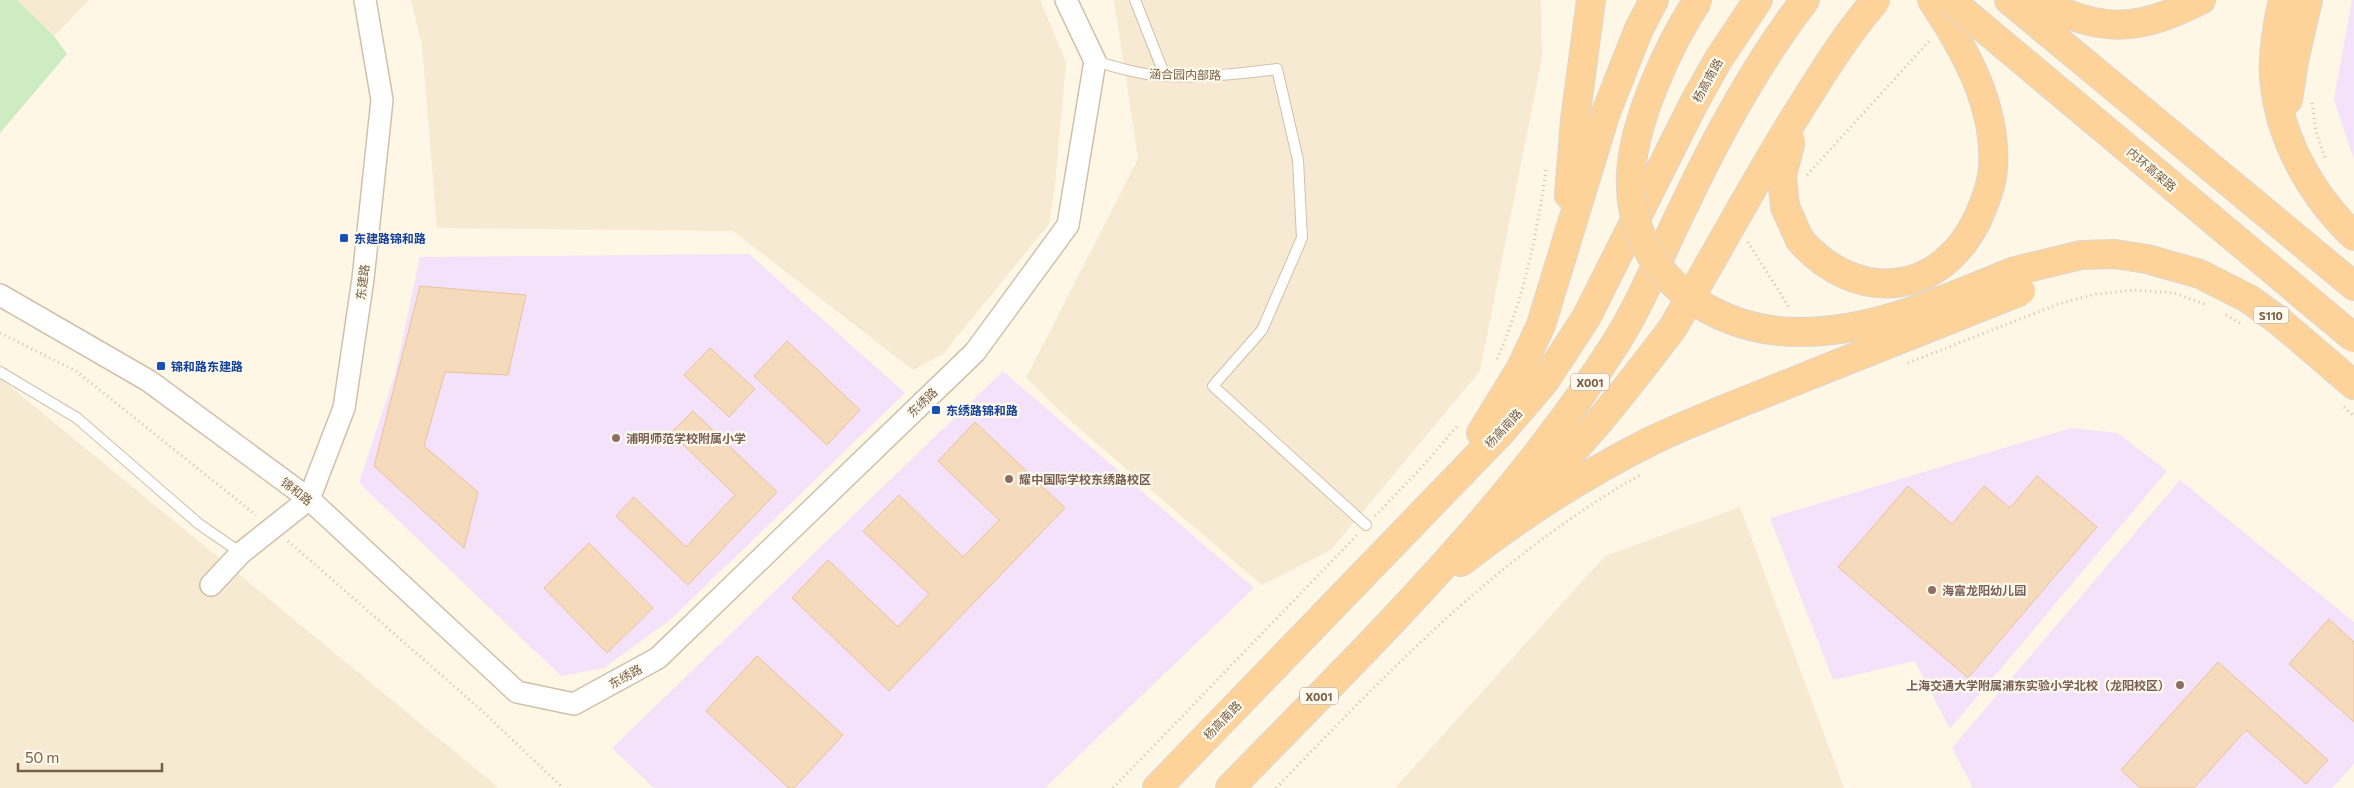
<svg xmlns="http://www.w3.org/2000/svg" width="2354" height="788" viewBox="0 0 2354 788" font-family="Commissioner,'Noto Sans SC',sans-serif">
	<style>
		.residential { fill: #f6ead3 }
		.education { fill: #f4e2fa }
		.green { fill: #ceecc2 }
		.building { fill: #f5dabb; stroke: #e8c39a }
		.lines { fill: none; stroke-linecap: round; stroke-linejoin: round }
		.service-casing { stroke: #d0c0aa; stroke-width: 12 }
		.minor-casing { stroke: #d0c0aa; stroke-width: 24 }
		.trunk-casing { stroke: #dcd6cf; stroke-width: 30 }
		.path { stroke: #dabd9e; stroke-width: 3; stroke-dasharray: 1 4; stroke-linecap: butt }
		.service { stroke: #fff; stroke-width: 10 }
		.minor { stroke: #fff; stroke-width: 21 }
		.trunk { stroke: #fdd39a; stroke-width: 28 }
		.trunk-bridge-casing { stroke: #dcd6cf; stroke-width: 30; stroke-linecap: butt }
		.trunk-bridge { stroke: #fdd39a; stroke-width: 28 }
		.transit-dot { fill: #1a4fb4; stroke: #fffaed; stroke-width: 2 }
		.education-dot { fill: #8d6e63; stroke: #fffaed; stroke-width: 2 }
		.labels { text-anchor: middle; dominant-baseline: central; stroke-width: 4.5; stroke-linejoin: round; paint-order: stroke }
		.shield { fill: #fffaed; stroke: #a08e7a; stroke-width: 1 }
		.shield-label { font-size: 11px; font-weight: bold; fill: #786048 }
		.street-label { font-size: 12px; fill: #786048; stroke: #fffaed }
		.transit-label { font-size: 12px; font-weight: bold; fill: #164399; stroke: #fffaed; text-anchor: start }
		.education-label { font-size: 12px; font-weight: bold; fill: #785e54; stroke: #fffaed; text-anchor: start }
	</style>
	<rect width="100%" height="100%" fill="#fef7e5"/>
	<g class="residential">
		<path d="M17,0h72l-35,36z"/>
		<path d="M411,0h629l26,62 -11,125 -6,37 -106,130 -30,16 -180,-139 -296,-3 -15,-183z"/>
		<path d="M1114,0h427l1,58 -62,313 -149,179 -69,35 -188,-161 -48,-46 112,-219z"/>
		<path d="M0,378l499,410h-499z"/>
		<path d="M1740,507l104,281h-449l210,-232z"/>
	</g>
	<g class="education">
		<path d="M2352,0h2v160l-20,-61z"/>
		<path d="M749,254l156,139 -235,227 -66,48 -43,8 -202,-193 36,-109 25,-117z"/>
		<path d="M1003,371l251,217 -209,200h-391l-42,-40z"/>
		<path d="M2071,428l47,5 49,38 -217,258 -35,-68 -82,19 -63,-162z"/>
		<path d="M2180,480l174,142v142l-22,24h-359l-21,-40z"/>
	</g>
	<path class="green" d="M0,0h17l37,36 13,18 -67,79z"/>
	<g class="building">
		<path d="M420,286l106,9 -18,80 -63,-3 -21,74 54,46 -14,56 -90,-82z"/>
		<path d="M787,341l73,69 -33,35 -73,-69z"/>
		<path d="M710,348l45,41 -26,28 -45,-42z"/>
		<path d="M693,411l84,81 -89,93 -72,-69 18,-19 52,50 49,-52 -64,-62z"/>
		<path d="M975,422l90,86 -176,183 -97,-93 36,-38 70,67 31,-33 -66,-63 36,-36 64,62 36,-37 -61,-59z"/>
		<path d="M2037,476l60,51 -129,151 -130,-111 70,-81 44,38 32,-38 26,22z"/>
		<path d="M589,543l64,65 -46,45 -63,-65z"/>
		<path d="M2329,619l25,23v80l-65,-58z"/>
		<path d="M757,656l86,79 -49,53h-5l-83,-77z"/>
		<path d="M2218,662l110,98 -22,24 -60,-54 -52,58h-54l-19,-18z"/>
	</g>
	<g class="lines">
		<g class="service-casing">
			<g id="service">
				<path d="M1135,0l30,76"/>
				<path d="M1095,61c23,7 47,14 71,15 37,2 74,-2 111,-7l21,91 4,78 -40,92 -49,56 153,139"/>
				<path d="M0,372l77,46 122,106 42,29"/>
			</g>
		</g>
		<g class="minor-casing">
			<g id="minor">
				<path d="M0,295l149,86 160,118 208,193 57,12 84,-46 317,-306 93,-127 27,-164 -29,-61"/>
				<path d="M309,499l35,-91 19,-129 19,-179 -17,-100"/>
				<path d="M211,585l30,-32 68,-54"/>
			</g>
		</g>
		<g class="trunk-casing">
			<g id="trunk">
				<path d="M2009,0l345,286"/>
				<path d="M2037,0c63,34 101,32 164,0"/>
				<path d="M2283,0c-6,25 -10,50 -9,76 4,61 37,119 80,160"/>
				<path d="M2288,100l6,-39 14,-61"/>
				<path d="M1569,195l6,-75 16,-120"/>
				<path d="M1800,240c56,64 140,58 178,-22 7,-16 14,-33 15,-50 4,-62 -28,-118 -61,-168"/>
				<path d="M2015,271l66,-16 34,-1 32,5 53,15 49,25 29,21 76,65"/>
				<path d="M1481,433l40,-65 20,-43 65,-213 33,-83 15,-29"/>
				<path d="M1517,507c59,-53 107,-115 155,-178"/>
				<path d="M1461,562c59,-46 124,-88 190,-121 52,-25 106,-44 159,-66"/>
				<path d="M1157,788l345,-357 42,-49 42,-64 108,-215 24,-43 40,-60"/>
				<path d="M1230,788c137,-141 281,-279 387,-447 27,-43 45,-92 68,-137 34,-72 72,-141 120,-204"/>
			</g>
		</g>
		<g class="path">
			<path d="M2312,103l4,28 9,27"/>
			<path d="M1807,175l124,-136"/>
			<path d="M1748,242l42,67"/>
			<path d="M2226,315l14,8"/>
			<path d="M0,333l76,38 180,144"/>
			<path d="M1497,359c28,-63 39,-122 49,-189"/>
			<path d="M1908,363l153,-60 35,-9 39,-4 39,3 33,12"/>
			<path d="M2344,407l10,9"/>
			<path d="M1375,516l48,-50 35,-41"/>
			<path d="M288,541l191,167 84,80"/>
			<path d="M1113,788l244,-253"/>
			<path d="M1276,788c113,-117 222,-233 366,-314"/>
		</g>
		<use href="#service" class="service"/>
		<use href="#minor" class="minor"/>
		<use href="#trunk" class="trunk"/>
		<g class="trunk-bridge-casing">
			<g id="trunk-bridge">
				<path d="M1698,0c-29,44 -65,122 -67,175 -4,97 80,158 170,157 75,0 146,-34 214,-61"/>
				<path d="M1950,0l404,338"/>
				<path d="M1791,141l-9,34 3,32 15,33"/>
				<path d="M1672,329c40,-68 77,-137 118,-204 27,-43 53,-87 86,-125"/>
				<path d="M1810,375l211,-84"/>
			</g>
		</g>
		<use href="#trunk-bridge" class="trunk-bridge"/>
	</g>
	<g class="transit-dot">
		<rect x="339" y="233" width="10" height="10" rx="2.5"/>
		<rect x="156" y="361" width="10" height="10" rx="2.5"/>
		<rect x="931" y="405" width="10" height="10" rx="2.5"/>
	</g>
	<g class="education-dot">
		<circle cx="616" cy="438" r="5"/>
		<circle cx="1009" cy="479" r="5"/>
		<circle cx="1932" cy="590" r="5"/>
		<circle cx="2180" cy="685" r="5"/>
	</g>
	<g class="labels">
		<g class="shield">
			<rect x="2253.5" y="306.5" width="35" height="17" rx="4"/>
			<rect x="1571" y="373.5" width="38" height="17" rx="4"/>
			<rect x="1300" y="687.5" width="38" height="17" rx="4"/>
		</g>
		<g class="shield-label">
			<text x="2271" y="315">S110</text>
			<text x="1590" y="382">X001</text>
			<text x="1319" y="696">X001</text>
		</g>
		<g class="street-label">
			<text transform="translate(1185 74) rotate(1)">涵合园内部路</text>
			<text transform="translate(1707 80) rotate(-61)">杨高南路</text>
			<text transform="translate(2152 169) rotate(40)">内环高架路</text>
			<text transform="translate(362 282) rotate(-83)">东建路</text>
			<text transform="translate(922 402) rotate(-44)">东绣路</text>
			<text transform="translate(1503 428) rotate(-47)">杨高南路</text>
			<text transform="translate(297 491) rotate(38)">锦和路</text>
			<text transform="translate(625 676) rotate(-29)">东绣路</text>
			<text transform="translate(1222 720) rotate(-46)">杨高南路</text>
		</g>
		<g class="transit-label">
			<text x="354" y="238">东建路锦和路</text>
			<text x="171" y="366">锦和路东建路</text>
			<text x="946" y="410">东绣路锦和路</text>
		</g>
		<g class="education-label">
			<text x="626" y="438">浦明师范学校附属小学</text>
			<text x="1019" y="479">耀中国际学校东绣路校区</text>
			<text x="1942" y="590">海富龙阳幼儿园</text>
			<text x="2170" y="685" text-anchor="end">上海交通大学附属浦东实验小学北校（龙阳校区）</text>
		</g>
	</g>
	<path d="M18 763v8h144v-8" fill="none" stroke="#786048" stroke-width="2.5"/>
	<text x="25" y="763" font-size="15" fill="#786048" stroke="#fffaed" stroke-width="4" paint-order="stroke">50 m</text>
</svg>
